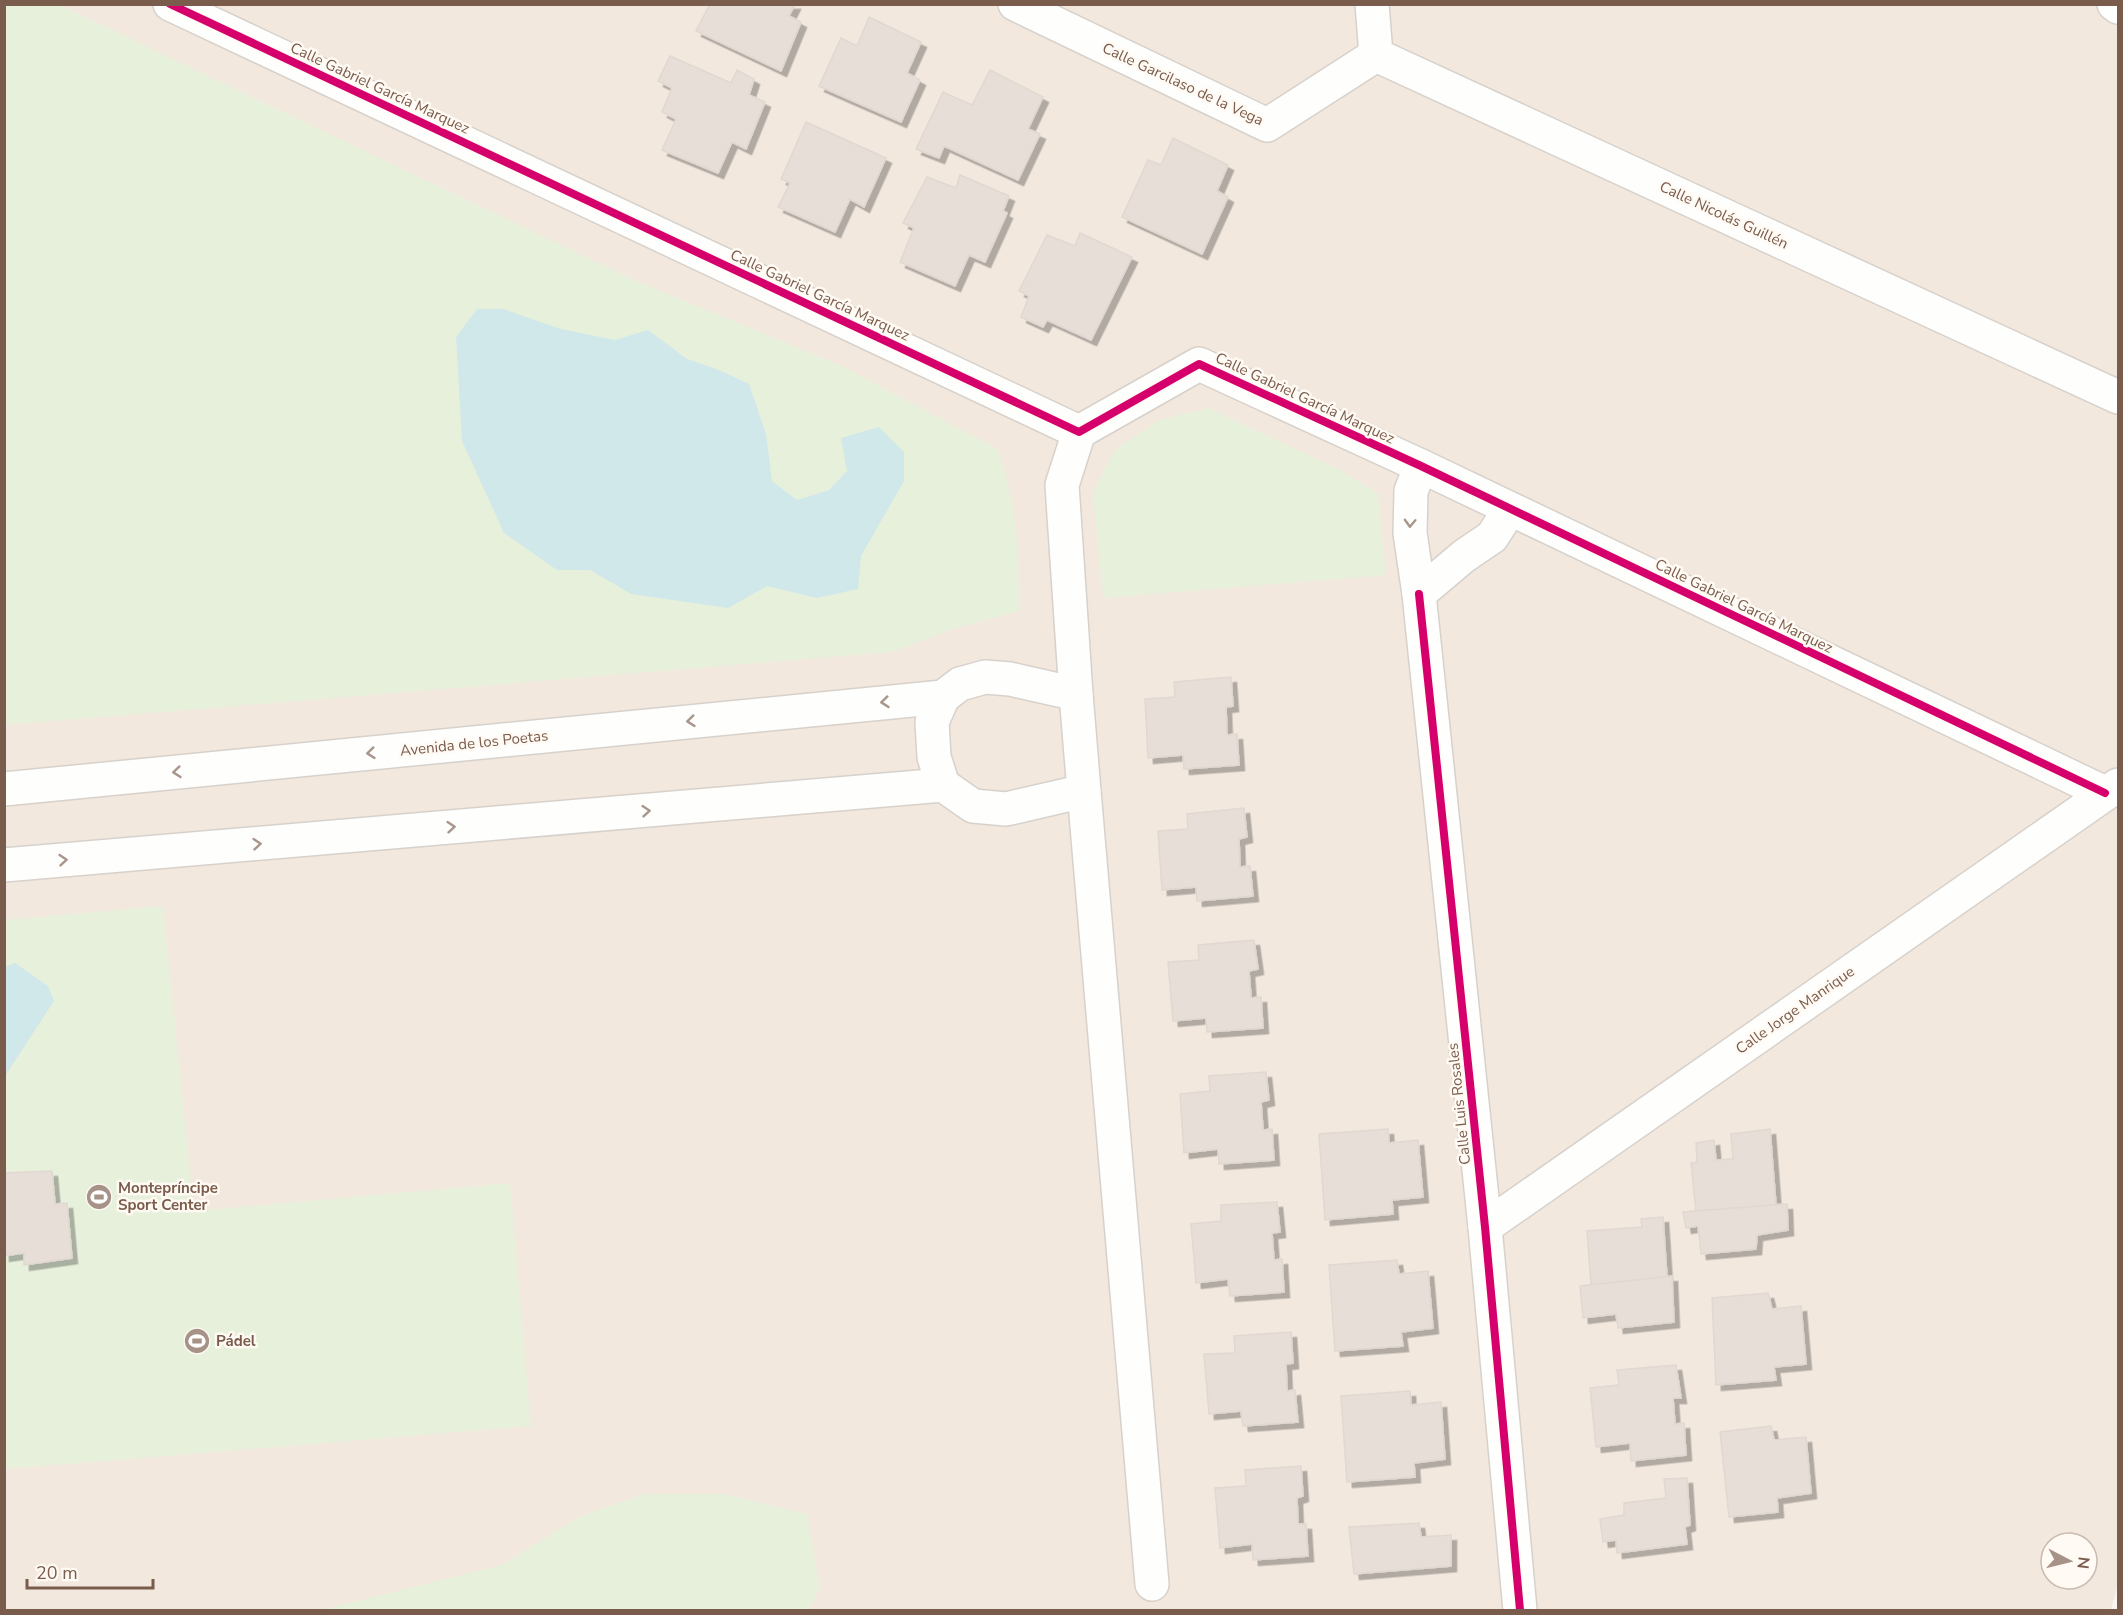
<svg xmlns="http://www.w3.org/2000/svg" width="2123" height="1615" viewBox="0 0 2123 1615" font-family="'Nunito Sans',sans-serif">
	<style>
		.residential { fill: #f2e8de; fill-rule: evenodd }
		.green { fill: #e7f0db }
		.water { fill: #d0e8ea }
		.building { fill: #e6ded7; stroke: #e2d8d2; stroke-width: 1.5; filter: url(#shadow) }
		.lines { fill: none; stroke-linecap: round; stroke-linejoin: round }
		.minor-casing { stroke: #d7d1cb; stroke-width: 36 }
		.minor { stroke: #fefefd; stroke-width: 33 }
		.cycleway-casing { stroke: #fffaf3; stroke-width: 11 }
		.cycleway { stroke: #d6006c; stroke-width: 8 }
		.oneway { stroke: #a8958b }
		.labels { text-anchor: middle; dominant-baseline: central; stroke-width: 5; stroke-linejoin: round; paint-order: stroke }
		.street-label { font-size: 15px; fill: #7a5c4d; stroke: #fffaf3 }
		.poi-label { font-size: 15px; font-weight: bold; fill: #7a5c4d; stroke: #fffaf3; text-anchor: start }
	</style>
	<defs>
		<filter id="shadow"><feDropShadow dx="5.5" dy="5.5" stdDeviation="0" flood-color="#0004"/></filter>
	</defs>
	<rect width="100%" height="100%" fill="#f9f5f0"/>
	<path class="residential" d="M5,5h2113v1579l-7,26h-2106zM2051,1543h36v36h-36z"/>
	<g class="green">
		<path d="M5,5h55l574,275 208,86 155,83c21,53 22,105 22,162l-69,19 -59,22 -886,73z"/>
		<path d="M1208,408l132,62 38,24 8,81 -283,23 -10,-104 16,-34 9,-12 41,-28z"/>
		<path d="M163,906l31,305 316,-28 21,243 -526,43v-549z"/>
		<path d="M644,1494h80l83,20 13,73 -11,23h-487l180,-45 77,-48z"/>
	</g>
	<g class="water">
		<path d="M477,309h26l58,20 54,11 33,-10 39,29 32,11 30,14 17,50 6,47 25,19 32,-10 18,-19 -6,-33 38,-11 25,25v29l-43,75 -3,33 -41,9 -50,-12 -39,22 -97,-14 -41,-24h-33l-53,-37 -42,-92 -6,-104z"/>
		<path d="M15,963l33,23 6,15 -49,75v-109z"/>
	</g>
	<g class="building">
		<path d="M710,4h85l-6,12 12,6 -20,49 -85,-40z"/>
		<path d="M869,17l52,25 -14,31 13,7 -19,42 -82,-36 22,-48 16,8z"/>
		<path d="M670,56l61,27 6,-13 17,9 -5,16 16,7 -19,47 -14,-7 -14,31 -56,-23 14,-31 -14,-7 10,-24 -14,-7z"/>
		<path d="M990,70l53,27 -15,32 12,5 -22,46 -74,-34 -5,12 -23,-9 27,-57 29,13z"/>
		<path d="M806,122l80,36 -22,49 -14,-8 -15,33 -57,-25 12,-24 -9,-4z"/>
		<path d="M1173,138l55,27 -11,26 11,6 -26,57 -80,-37 26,-57 13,5z"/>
		<path d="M960,175l49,21 -6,15 4,2 -22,49 -16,-7 -14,31 -55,-24 14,-34 -11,-5 24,-46 29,11z"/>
		<path d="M1080,233l52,24 -41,83 -44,-20 -4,7 -22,-10 8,-21 -10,-5 28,-56 28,11z"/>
		<path d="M1231,677l2,29 -7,1 1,28 10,-1 2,31 -55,4 -1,-14 -35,3 -3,-59 30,-2 -1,-15z"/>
		<path d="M1244,808l3,29 -8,2 1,28 10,-1 3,30 -56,5 -1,-14 -34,3 -4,-59 30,-2 -1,-15z"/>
		<path d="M1254,940l4,29 -9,2 2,27 10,-1 2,31 -56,4 -1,-14 -33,3 -5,-59 31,-2 -1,-15z"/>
		<path d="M1266,1072l3,28 -8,2 2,28 9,-1 2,31 -55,4 -1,-15 -34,4 -4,-59 30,-3 -1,-15z"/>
		<path d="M1388,1129l1,14 29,-3 5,57 -31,3 1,14 -68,6 -6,-86z"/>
		<path d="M1770,1129l6,76 -80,6 -5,-48 6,-1 -1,-19 18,-3 2,20 17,-1 -2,-25z"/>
		<path d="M52,1171l3,33 12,-1 5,55 -48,7v-12l-20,3v-83z"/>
		<path d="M1277,1202l3,30 -8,1 2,27 8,-1 2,33 -54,4 -2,-17 -32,4 -5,-59 30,-3v-16z"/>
		<path d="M1787,1204l1,26 -31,5 -1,14 -55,5 -3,-28 -12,2 -3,-16z"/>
		<path d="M1663,1217l4,60 -76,8 -4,-54 55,-4 -1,-8z"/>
		<path d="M1397,1260l2,14 29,-3 5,57 -32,4 2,14 -68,5 -6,-86z"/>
		<path d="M1672,1276l2,46 -56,6 -2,-14 -33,4 -3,-32z"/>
		<path d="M1768,1293l4,16 29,-3 5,58 -32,3 2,13 -60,5 -4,-87z"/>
		<path d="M1291,1332l2,31 -7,1 1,27 8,-1 3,32 -55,4 -2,-15 -32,3 -5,-60 31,-1 -1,-17z"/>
		<path d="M1676,1365l5,33h-8l2,26 9,-1 2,32 -55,6 -1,-18 -34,4 -6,-59 29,-3 -2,-15z"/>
		<path d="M1410,1391l1,14 30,-3 4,57 -31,4 1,14 -68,5 -6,-86z"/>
		<path d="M1771,1426l3,14 32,-3 5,56 -34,5 1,14 -49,5 -9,-85z"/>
		<path d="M1301,1466l2,30 -6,2 1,26h8l2,32 -55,4 -1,-16 -32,4 -5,-60 31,-2 -1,-16z"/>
		<path d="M1687,1478l3,47 -5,2 2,17 -70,9 -1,-13 -13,2 -3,-23 24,-4v-12l42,-5 -2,-19z"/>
		<path d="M1419,1523l2,14 30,-2v31l-97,8 -5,-47z"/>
	</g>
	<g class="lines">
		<g class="minor-casing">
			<g id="minor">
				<path d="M170,4l909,428"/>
				<path d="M1015,4l252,121 109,-70"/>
				<path d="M1372,4l4,51"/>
				<path d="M2114,4l4,3"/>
				<path d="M1376,55l742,342"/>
				<path d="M1079,432l120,-68 222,102 684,327"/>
				<path d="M1421,466l-10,25 -1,42 9,61 45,-38 28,-19 18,-28"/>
				<path d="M1419,594l66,633 35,383"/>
				<path d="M985,677l25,2 66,15 8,97 -78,18 -33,-3 -30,-21 -9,-28 -2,-35 11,-25 17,-13z"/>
				<path d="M1076,694l-14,-209 17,-53"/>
				<path d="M4,789l939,-92"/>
				<path d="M1084,791l68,793"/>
				<path d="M4,865l939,-80"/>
				<path d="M1485,1227l633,-442"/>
			</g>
		</g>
		<use href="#minor" class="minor"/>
		<g class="cycleway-casing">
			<g id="cycleway">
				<path d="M170,4l909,428 120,-68 222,102 684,327"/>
				<path d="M1419,594l66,633 35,383"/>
			</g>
		</g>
		<use href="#cycleway" class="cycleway"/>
	</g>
	<defs><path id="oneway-chevron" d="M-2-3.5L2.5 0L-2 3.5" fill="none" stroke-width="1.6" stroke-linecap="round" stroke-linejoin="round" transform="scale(1.5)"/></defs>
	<g class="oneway">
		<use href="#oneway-chevron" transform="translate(1410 523) rotate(92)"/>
		<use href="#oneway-chevron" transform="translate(885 702) rotate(174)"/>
		<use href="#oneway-chevron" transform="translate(691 721) rotate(174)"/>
		<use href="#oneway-chevron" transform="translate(371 753) rotate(174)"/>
		<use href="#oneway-chevron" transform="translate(177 772) rotate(174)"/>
		<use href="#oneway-chevron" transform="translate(646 811) rotate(-5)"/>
		<use href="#oneway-chevron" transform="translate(451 827) rotate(-5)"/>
		<use href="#oneway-chevron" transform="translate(257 844) rotate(-5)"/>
		<use href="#oneway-chevron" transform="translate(63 860) rotate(-5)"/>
	</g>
	<defs>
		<g id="stadium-disc" transform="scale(1.35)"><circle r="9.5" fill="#a69286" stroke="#fffaf3"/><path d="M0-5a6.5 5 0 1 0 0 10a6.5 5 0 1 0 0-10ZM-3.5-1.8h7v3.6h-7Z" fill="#fff"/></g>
	</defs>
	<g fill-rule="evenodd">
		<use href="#stadium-disc" x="99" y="1197"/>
		<use href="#stadium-disc" x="197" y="1341"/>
	</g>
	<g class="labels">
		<g class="street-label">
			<text transform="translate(1183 84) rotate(25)">Calle Garcilaso de la Vega</text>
			<text transform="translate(380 88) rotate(25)">Calle Gabriel García Marquez</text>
			<text transform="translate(1724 215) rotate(25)">Calle Nicolás Guillén</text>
			<text transform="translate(820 295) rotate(25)">Calle Gabriel García Marquez</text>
			<text transform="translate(1305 398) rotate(25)">Calle Gabriel García Marquez</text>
			<text transform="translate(1744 606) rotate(26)">Calle Gabriel García Marquez</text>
			<text transform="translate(474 743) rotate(-6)">Avenida de los Poetas</text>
			<text transform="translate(1795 1010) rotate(-35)">Calle Jorge Manrique</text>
			<text transform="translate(1459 1104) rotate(-96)">Calle Luis Rosales</text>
		</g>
		<g class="poi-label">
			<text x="118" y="1188">Montepríncipe<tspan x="118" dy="17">Sport Center</tspan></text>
			<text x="216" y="1341">Pádel</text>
		</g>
	</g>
	<rect width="2123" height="1615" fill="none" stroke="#7a5c4d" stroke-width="12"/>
	<g transform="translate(2069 1561) rotate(97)"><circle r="28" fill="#fffaf3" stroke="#cabbb1" stroke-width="1.5"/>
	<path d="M0-4.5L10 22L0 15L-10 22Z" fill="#a69286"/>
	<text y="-9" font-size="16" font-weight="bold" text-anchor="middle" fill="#7a5c4d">N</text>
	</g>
	<path d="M27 1579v9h126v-9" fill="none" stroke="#7a5c4d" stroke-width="3"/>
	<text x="36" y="1579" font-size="18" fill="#7a5c4d" stroke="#fffaf3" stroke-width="4.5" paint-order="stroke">20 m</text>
</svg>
